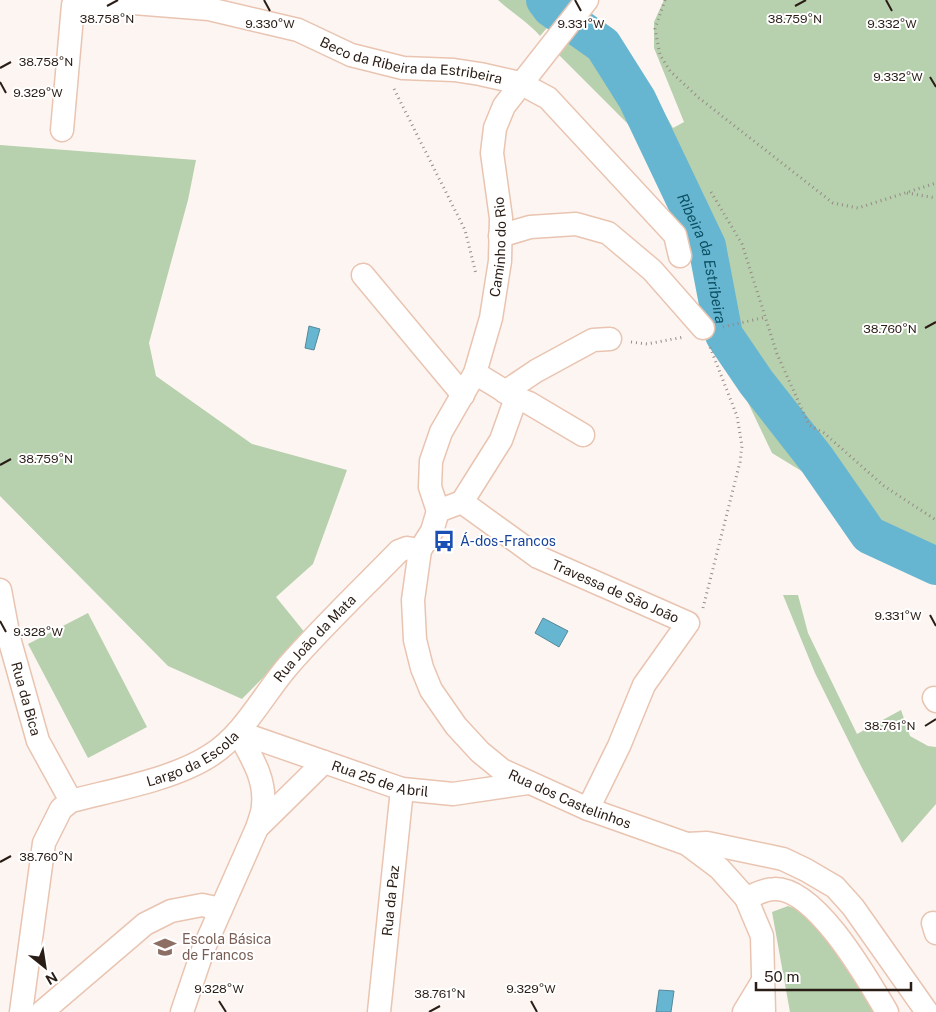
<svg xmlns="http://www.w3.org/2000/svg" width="936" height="1012" viewBox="0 0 936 1012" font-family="'Public Sans',sans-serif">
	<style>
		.green { fill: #b7d0ad }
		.water { fill: #67b6d1; stroke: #589 }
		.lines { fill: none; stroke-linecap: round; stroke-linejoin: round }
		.river { stroke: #67b6d1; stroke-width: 38 }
		.minor-casing { stroke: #e9c4b1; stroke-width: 25 }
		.path { stroke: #968b86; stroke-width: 3; stroke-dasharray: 1 4; stroke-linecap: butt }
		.minor { stroke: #fff; stroke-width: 22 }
		.ticks { fill: none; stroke: #2a1d16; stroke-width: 2 }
		.labels { text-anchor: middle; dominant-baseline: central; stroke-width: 4; stroke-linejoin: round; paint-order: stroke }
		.street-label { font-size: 14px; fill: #2a1d16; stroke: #fff }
		.transit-label { font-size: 14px; fill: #164399; stroke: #fff; text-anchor: start }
		.education-label { font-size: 14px; fill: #785e54; stroke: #fff; text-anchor: start }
		.water-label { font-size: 15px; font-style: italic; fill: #0c5064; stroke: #fff }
		.ticks-label { font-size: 12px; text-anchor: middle; fill: #2a1d16; stroke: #fff; stroke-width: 4; stroke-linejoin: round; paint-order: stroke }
	</style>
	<rect width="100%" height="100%" fill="#fdf5f1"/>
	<g class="green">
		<path d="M498,0h73l-31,36c-12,-14 -28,-23 -42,-36z"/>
		<path d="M664,0h272v578l-55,-30 -9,7 -64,-80 -36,-22 -31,-65 -42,-103 -27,-97 -36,-56 -78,-78 27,-32 74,82 14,24 11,-6 -30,-74v-26z"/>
		<path d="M0,145l196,15 -8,40 -39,143 7,33 96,68 95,26 -34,94 -37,33 30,37 -64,65 -74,-33 -168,-170z"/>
		<path d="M783,595h15l10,38 49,101 44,-24 9,26 18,10 8,1v57l-34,39 -40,-75 -47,-95z"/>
		<path d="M88,613l59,114 -59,31 -60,-114z"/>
		<path d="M788,906l17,6 19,17 50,83h-84l-18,-100z"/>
	</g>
	<g class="water">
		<path d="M309,326l11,3 -6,21 -9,-2z"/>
		<path d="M543,618l25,13 -9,16 -24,-14z"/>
		<path d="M659,990l15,1 -3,21h-15z"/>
	</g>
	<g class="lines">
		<path class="river" id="s1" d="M545,0l6,8 52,37 34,54 70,147 17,89 32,47 61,78 52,75 67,31"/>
		<g class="minor-casing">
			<g id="minor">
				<path id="s2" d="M62,130l11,-125 48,-3 88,7 89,21 53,25 52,13 51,2 26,4 40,9 28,15 127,137 5,21"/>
				<path d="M500,236l30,-9 46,-3 32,9 44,37 51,58"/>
				<path d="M363,275l100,120"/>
				<path d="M505,392l31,-21 57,-31 17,-1"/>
				<path d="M516,398l13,5 54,32"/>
				<path d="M462,502l39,-62 15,-42 -41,-25"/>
				<path id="s3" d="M438,511l-6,20 -12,19 -7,50 2,40 7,28 9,22 25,36 24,26 22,18 86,39 99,35 32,24 27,30 16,38 2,76"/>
				<path id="s4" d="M438,511l-8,-24 1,-26 10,-29 34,-59 16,-55 9,-57 1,-43 -9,-65 3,-25 9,-22 83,-106"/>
				<path id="s5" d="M438,511l24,-9 76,55 150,66 -44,62 -25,61 -31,63"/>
				<path id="s6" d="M0,590l9,48 29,103 33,60"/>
				<path d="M934,698l2,3"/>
				<path id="s7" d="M238,732l164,57 51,5 75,-11"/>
				<path d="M258,827l66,-65"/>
				<path d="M687,844l20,-1 76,16 23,11 29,17 18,20 74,105"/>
				<path d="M746,898c9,-3 18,-9 28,-9 42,-2 94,91 113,123"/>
				<path d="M933,923l3,10"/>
				<path id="s8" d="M21,1012l23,-169 17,-34 10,-8c42,-11 104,-22 140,-46 33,-21 52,-60 77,-89 35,-40 74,-77 111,-115l8,-3 13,2"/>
				<path d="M42,1012l103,-88 26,-13 31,-6 19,4"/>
				<path d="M182,1012l21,-62 54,-122c2,-7 6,-15 6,-23 3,-27 -13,-50 -25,-73"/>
				<path id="s9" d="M379,1012l23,-223"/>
				<path d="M744,1012l20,-33"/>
			</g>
		</g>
		<g class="path">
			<path d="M665,0l-10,29 5,26 10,16 29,27 134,105 25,5 78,-25"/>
			<path d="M394,89l71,141 11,44"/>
			<path d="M711,192l31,52 35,110 32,71 15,8 60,53 52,34"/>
			<path d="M907,193l29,5"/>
			<path d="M723,327l43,-10"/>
			<path d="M631,342l16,2 37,-7"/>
			<path d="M703,608l37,-146 2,-16 -5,-30 -27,-69"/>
		</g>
		<use href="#minor" class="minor"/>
	</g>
	<path class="ticks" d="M264,0l6,11M575,0l6,11M886,0l6,11M107,6l11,-6M795,6l11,-6M0,68l11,-6M930,77l6,10M0,82l6,11M925,328l11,-6M0,465l11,-6M930,615l6,11M0,621l6,11M925,726l11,-7M0,862l11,-6M219,1001l7,11M531,1001l6,11M429,1012l11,-6"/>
	<defs>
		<g id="bus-bare" transform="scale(1.725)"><path d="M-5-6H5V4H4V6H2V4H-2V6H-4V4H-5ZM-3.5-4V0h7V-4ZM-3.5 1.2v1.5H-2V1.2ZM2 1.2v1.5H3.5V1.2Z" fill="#1a4fb4" stroke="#fff" stroke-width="2.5" paint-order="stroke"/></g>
		<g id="school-bare" transform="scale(1.725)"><path d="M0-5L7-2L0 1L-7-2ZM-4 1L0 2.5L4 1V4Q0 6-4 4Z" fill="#8d6e63" stroke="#fff" stroke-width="2.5" paint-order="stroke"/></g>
	</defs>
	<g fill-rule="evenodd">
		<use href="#bus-bare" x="444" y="541"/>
		<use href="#school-bare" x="165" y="947"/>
	</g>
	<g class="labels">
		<g class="street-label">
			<text stroke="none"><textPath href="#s2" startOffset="472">Beco da Ribeira da Estribeira</textPath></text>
			<text stroke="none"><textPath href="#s4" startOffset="279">Caminho do Rio</textPath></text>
			<text stroke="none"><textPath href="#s5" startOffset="204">Travessa de São João</textPath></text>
			<text stroke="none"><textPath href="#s8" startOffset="526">Rua João da Mata</textPath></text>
			<text stroke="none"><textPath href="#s6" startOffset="112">Rua da Bica</textPath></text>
			<text stroke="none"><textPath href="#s8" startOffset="351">Largo da Escola</textPath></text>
			<text stroke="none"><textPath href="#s7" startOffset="150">Rua 25 de Abril</textPath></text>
			<text stroke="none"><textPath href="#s3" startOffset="368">Rua dos Castelinhos</textPath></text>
			<text stroke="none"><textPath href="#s9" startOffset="112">Rua da Paz</textPath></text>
		</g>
		<g class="transit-label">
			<text x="460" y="541">Á-dos-Francos</text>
		</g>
		<g class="education-label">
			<text x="182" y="939">Escola Básica<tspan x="182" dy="16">de Francos</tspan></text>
		</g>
		<g class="water-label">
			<text stroke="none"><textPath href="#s1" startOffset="311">Ribeira da Estribeira</textPath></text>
		</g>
	</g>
	<g class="ticks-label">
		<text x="795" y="23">38.759°N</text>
		<text x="107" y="23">38.758°N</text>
		<text x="270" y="28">9.330°W</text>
		<text x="581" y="28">9.331°W</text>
		<text x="892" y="28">9.332°W</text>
		<text x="46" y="66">38.758°N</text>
		<text x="898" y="81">9.332°W</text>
		<text x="38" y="97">9.329°W</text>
		<text x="890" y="333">38.760°N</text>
		<text x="46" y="463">38.759°N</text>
		<text x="898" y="620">9.331°W</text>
		<text x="38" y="636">9.328°W</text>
		<text x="890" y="730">38.761°N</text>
		<text x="46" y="861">38.760°N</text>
		<text x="219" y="993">9.328°W</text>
		<text x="531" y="993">9.329°W</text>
		<text x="440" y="998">38.761°N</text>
	</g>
	<g transform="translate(45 967) rotate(150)" stroke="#ffffff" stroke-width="4" paint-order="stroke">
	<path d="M0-4L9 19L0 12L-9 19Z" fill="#2a1d16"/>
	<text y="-8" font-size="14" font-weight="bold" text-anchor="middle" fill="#2a1d16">N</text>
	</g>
	<path d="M756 982v8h155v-8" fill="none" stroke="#2a1d16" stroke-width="2.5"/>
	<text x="764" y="982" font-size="15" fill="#2a1d16" stroke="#ffffff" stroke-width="4" paint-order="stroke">50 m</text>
</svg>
